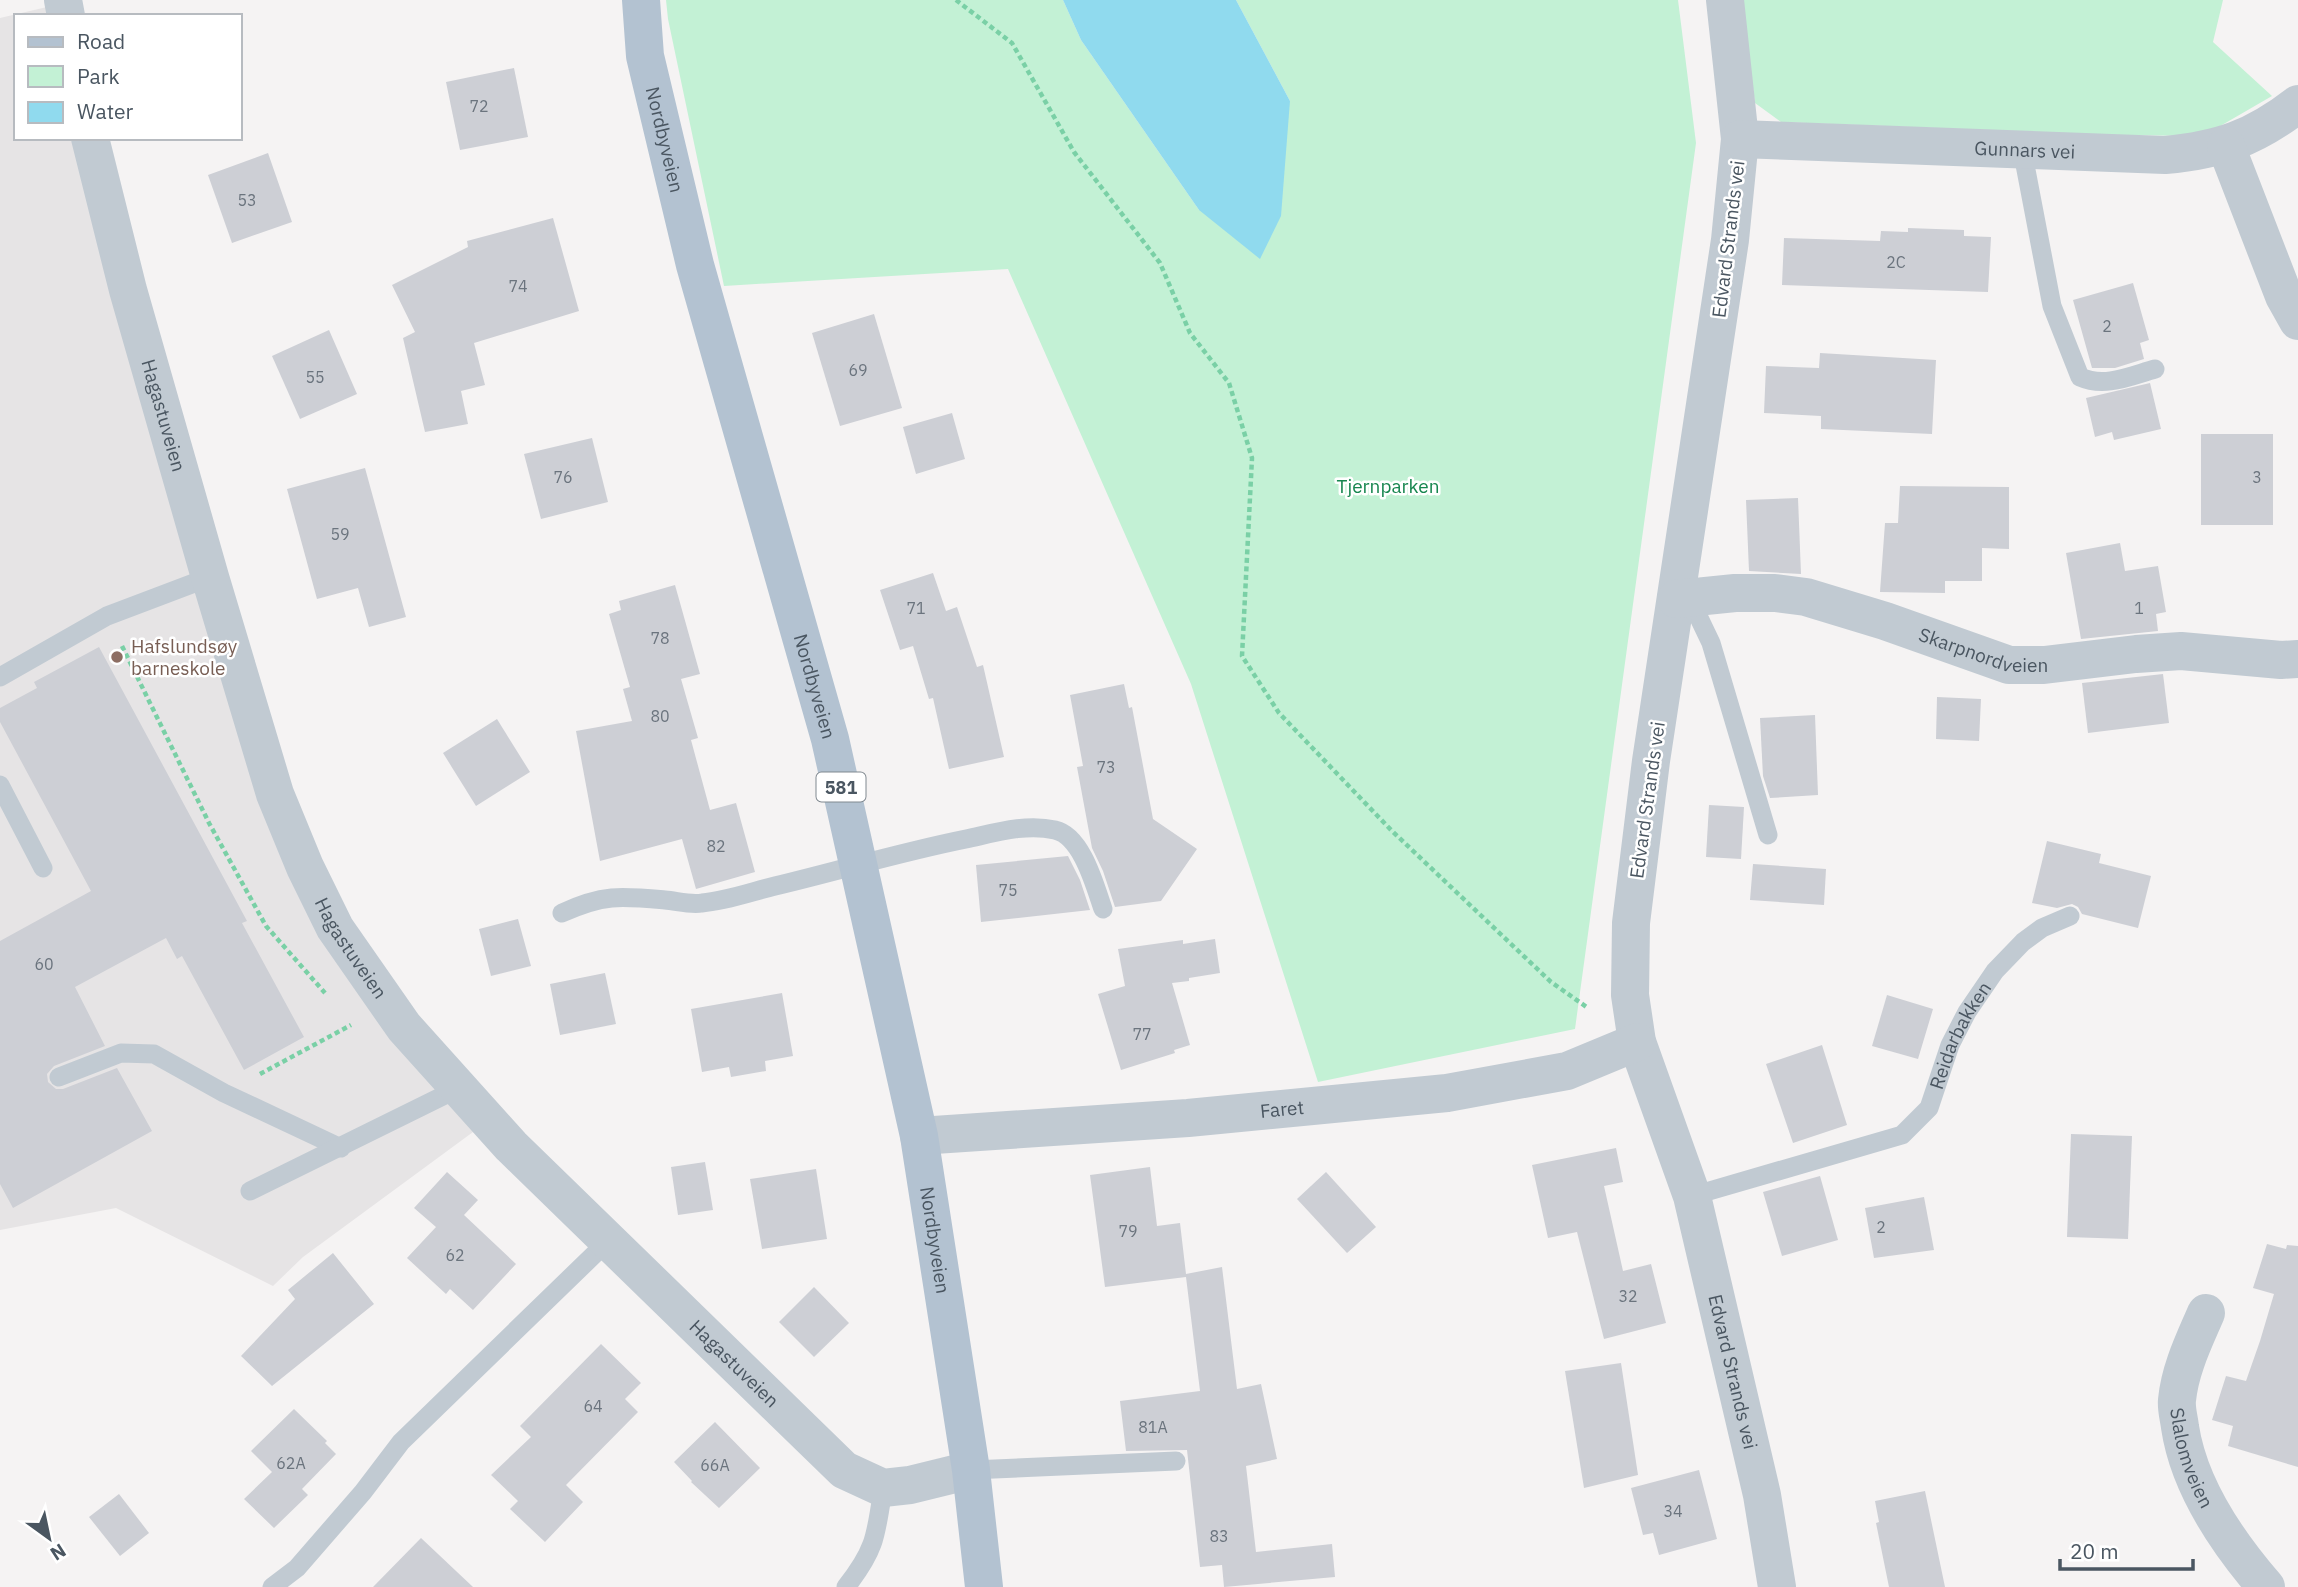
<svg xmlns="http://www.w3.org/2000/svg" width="2298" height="1587" viewBox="0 0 2298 1587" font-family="'IBM Plex Sans',sans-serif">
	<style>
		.education { fill: #e6e4e5 }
		.green { fill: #c3f1d5 }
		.water { fill: #90daee }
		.building { fill: #cdcfd5 }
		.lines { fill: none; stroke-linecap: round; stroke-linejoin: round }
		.path { stroke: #7ad0a6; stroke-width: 4.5; stroke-dasharray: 5 3.5; stroke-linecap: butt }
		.service { stroke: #c1cad2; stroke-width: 19 }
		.minor { stroke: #c1cad2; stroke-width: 38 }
		.primary { stroke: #b3c2d1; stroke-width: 38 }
		.education-dot { fill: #8d6e63; stroke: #fff; stroke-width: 2.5 }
		.labels { text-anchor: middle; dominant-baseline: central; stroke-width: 5; stroke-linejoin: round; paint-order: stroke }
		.number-label { font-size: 16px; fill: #6b747e }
		.shield { fill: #fff; stroke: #808990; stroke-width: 2 }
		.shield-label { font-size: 18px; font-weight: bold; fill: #4a5661 }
		.street-label { font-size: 19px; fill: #4a5661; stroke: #fff }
		.park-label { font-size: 19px; fill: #17864f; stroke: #fff }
		.education-label { font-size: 19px; fill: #785e54; stroke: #fff; text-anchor: start }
	</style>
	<rect width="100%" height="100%" fill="#f5f3f3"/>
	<path class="education" d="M64,3l2,13h-50v122h74l215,729 183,254 -185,136 -30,29 -157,-78 -116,22v-1212z"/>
	<g class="green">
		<path d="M666,0h397l18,40 118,170 91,-109 -54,-101h442l18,143 -121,886 -257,53 -127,-398 -183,-415 -284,17 -56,-267z"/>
		<path d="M1741,0h482l-10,42 59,54 -69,40 -88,-1 -334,-13 -26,-19z"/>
	</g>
	<path class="water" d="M1063,0h173l54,101 -9,115 -21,43 -61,-49 -118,-170z"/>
	<g class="building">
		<path d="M514,68l14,69 -68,13 -14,-68z"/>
		<path d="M268,153l24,69 -60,21 -24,-68z"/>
		<path d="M553,218l26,93 -105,32 11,42 -24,6 7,33 -43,8 -22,-94 12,-6 -23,-47 76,-38 -1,-6z"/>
		<path d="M1908,228l56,2v6l27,1 -3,55 -206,-7 2,-47 96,3 1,-10 27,1z"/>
		<path d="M2133,283l16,57 -9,3 4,16 -29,9h-23l-19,-68z"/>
		<path d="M874,314l28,94 -62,18 -28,-93z"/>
		<path d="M329,330l28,64 -57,25 -28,-63z"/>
		<path d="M1820,353l116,7 -4,74 -111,-5v-13l-57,-3 2,-47 53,2z"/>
		<path d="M2150,383l11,46 -47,11 -2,-8 -17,5 -9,-39z"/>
		<path d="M952,413l13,46 -49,15 -13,-47z"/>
		<rect x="2201" y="434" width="72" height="91"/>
		<path d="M592,438l16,64 -67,17 -17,-65z"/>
		<path d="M365,468l41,149 -37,10 -11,-39 -41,11 -30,-110z"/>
		<path d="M1900,486l109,1v62l-27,-1v33h-37v12l-65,-1 5,-69h13z"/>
		<path d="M1798,498l3,76 -52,-3 -3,-71z"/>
		<path d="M2120,543l5,28 33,-5 8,46 -10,2 2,17 -77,8 -15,-86z"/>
		<path d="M933,573l13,38 11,-4 20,60 6,-2 21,92 -55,12 -16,-71 -4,1 -16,-53 -13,4 -20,-60z"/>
		<path d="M675,585l25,89 -19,5 17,59 -7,2 19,70 26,-7 19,69 -59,17 -14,-50 -82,22 -24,-130 56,-10 -9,-32 7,-2 -21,-73 12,-4 -2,-9z"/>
		<path d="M99,647l148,274 -5,2 62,114 -60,33 -62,-114 -5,3 -11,-21 -91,49 30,59 -51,20 -7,8 1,8 8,7h7l54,-21 35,63 -139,77 -13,-24v-243l91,-50 -91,-169v-14l37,-20 -3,-6z"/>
		<path d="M2163,674l6,49 -81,10 -6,-50z"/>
		<path d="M1124,684l5,24 3,-1 21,112 44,30 -36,52 -46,6 -12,-36 -11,-23 -15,-81 6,-1 -13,-71z"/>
		<path d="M1937,697l44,2 -2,42 -43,-2z"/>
		<path d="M1815,715l3,80 -48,3 -7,-22 -3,-58z"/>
		<path d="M497,719l33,53 -54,34 -33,-53z"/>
		<path d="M1709,805l35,2 -3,52 -35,-2z"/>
		<path d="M2047,841l54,13 -2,9 52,13 -13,52 -56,-14 -4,-7 -6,-3 -15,4 -25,-5z"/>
		<path d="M1068,856l12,24 10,30 -109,12 -5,-57z"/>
		<path d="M1753,864l73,5 -2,36 -74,-5z"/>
		<path d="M518,919l13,47 -40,10 -12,-47z"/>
		<path d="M1215,939l5,34 -31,5v3l-17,2 18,62 -16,5 1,3 -54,17 -23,-76 27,-8 -7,-37 65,-9v4z"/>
		<path d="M605,973l11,51 -56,11 -10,-51z"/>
		<path d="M782,993l11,63 -28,5 1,10 -35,6 -2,-10 -27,5 -11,-63z"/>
		<path d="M1887,995l46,14 -15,50 -46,-13z"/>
		<path d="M1822,1045l25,80 -54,18 -27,-79z"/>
		<path d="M2071,1134l61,2 -4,103 -61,-2z"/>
		<path d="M1616,1148l7,34 -19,4 19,85 28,-7 15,59 -62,16 -27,-107 -29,6 -16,-73z"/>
		<path d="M705,1162l8,48 -35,5 -7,-48z"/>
		<path d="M1150,1167l7,59 23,-3 6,51 36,-7 15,122 24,-5 16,75 -31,7 10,86 76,-8 3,33 -111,10 -2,-22 -22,2 -13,-117 -61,1 -6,-50 80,-10 -14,-114 -81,10 -15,-112z"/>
		<path d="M816,1169l11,70 -65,10 -12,-70z"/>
		<path d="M447,1172l31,28 -14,15 52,49 -43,46 -23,-21 -4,5 -39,-36 29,-31 -22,-19z"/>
		<path d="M1326,1172l50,55 -29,26 -50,-54z"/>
		<path d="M1820,1176l18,64 -56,16 -19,-64z"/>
		<path d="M1924,1197l10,53 -60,8 -9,-50z"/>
		<path d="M2267,1244l19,5 1,-4 11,1v221l-70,-21 5,-20 -21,-6 14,-44 20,5 14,-40 14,-47 -21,-6z"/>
		<path d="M333,1253l41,51 -102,82 -31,-30 54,-57 -7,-9z"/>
		<path d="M814,1287l35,36 -35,34 -35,-35z"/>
		<path d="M601,1344l40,39 -16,16 13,13 -72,73 17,17 -38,40 -35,-33 8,-8 -27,-26 40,-38 -11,-11z"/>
		<path d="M1621,1363l17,112 -54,13 -19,-117z"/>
		<path d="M294,1409l33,32 -2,2 11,11 -34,35 6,6 -34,33 -30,-29 28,-27 -21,-21z"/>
		<path d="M715,1422l45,46 -41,40 -28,-26 1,-1 -18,-19z"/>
		<path d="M1699,1470l18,69 -58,16 -6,-22 -10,2 -12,-47z"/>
		<path d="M1925,1491l20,96h-56l-13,-64 3,-1 -4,-21z"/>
		<path d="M119,1494l30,39 -29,23 -31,-39z"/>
		<path d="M421,1538l52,49h-100z"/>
	</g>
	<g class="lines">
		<g class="path">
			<path d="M956,0l56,43 62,109 86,111 30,70 39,50 23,75 -10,198 37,57 112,117 160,152 37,26"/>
			<path d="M122,646l87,177 57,103 59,67"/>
			<path d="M260,1074l91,-49"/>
		</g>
		<g class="service">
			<path d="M2022,149l30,157 28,71c25,11 50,-1 75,-8"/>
			<path d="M1689,597l22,46 57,192"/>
			<path d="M0,677l107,-61 103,-39"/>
			<path d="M0,785l43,83"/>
			<path d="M562,913c41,-19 59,-17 103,-13 12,1 25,5 37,3 24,-2 49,-11 73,-17 63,-15 126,-34 191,-47 28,-6 60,-16 89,-9 27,6 40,56 48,79"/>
			<path d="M59,1077l62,-24 33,1 70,39 117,55"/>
			<path d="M250,1191l209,-103"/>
			<path id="s1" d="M1692,1196l210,-61 27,-27 21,-63 17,-33 28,-41 28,-29 19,-14 28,-12"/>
			<path d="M971,1470l205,-9"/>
			<path d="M272,1587l25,-19 66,-76 38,-50 207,-201"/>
			<path d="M846,1587c30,-38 30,-52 37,-99"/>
		</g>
		<g class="minor">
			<path d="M63,0l3,16"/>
			<path id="s2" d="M1725,0l15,139 -10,101 -79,521 -20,162 -1,72 7,47 55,154 70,299 15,92"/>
			<path id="s3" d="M90,138l38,152 82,287 65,217 30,73 30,61 69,99 107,119 333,324 39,18 27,-3 61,-15"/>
			<path id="s4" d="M1740,139l425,16c55,-5 89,-17 133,-51"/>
			<path d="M2226,146l58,150 14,25"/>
			<path id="s5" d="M1676,599l59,-6h40l31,4 79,24 124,44h35l92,-11 45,-3 100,9 17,-1"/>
			<path id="s6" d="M919,1136l269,-18 259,-25 120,-22 70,-29"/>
			<path id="s7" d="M2206,1313c-12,28 -26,56 -29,87 -1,9 2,18 3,27 9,60 47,115 86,160"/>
		</g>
		<path class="primary" id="s8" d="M641,0l4,56 50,209 135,474 89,397 52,334 13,117"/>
	</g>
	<circle class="education-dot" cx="117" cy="657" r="7"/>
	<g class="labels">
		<g class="number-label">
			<text x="479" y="106">72</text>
			<text x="247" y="200">53</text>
			<text x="1896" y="262">2C</text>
			<text x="518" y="286">74</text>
			<text x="2107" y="326">2</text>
			<text x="858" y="370">69</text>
			<text x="315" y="377">55</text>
			<text x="563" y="477">76</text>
			<text x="2257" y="477">3</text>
			<text x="340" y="534">59</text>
			<text x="916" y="608">71</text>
			<text x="2139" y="608">1</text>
			<text x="660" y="638">78</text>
			<text x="660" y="716">80</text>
			<text x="1106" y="767">73</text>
			<text x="716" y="846">82</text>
			<text x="1008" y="890">75</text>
			<text x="44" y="964">60</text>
			<text x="1142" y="1034">77</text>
			<text x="1881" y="1227">2</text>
			<text x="1128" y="1231">79</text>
			<text x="455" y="1255">62</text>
			<text x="1628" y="1296">32</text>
			<text x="593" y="1406">64</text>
			<text x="1153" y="1427">81A</text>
			<text x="291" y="1463">62A</text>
			<text x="715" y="1465">66A</text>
			<text x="1673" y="1511">34</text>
			<text x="1219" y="1536">83</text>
		</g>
		<rect class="shield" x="816.5" y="772.5" width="49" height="29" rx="5"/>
		<g class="shield-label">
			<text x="841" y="787">581</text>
		</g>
		<g class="street-label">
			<text stroke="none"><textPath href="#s8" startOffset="142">Nordbyveien</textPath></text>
			<text stroke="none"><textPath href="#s4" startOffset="285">Gunnars vei</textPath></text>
			<text transform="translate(1728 239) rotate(-83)">Edvard Strands vei</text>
			<text stroke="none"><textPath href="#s3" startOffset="287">Hagastuveien</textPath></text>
			<text stroke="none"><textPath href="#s5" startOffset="317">Skarpnordveien</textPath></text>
			<text stroke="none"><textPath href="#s8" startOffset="709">Nordbyveien</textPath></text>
			<text transform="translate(1647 800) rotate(-82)">Edvard Strands vei</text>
			<text stroke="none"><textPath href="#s3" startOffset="854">Hagastuveien</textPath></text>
			<text stroke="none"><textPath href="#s1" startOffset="336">Reidarbakken</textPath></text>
			<text stroke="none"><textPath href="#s6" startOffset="364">Faret</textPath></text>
			<text stroke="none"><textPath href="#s8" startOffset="1276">Nordbyveien</textPath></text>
			<text stroke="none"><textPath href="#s3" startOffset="1421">Hagastuveien</textPath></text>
			<text stroke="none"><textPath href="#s2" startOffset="1395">Edvard Strands vei</textPath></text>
			<text stroke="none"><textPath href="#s7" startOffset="152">Slalomveien</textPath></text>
		</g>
		<g class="park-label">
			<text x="1388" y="486">Tjernparken</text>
		</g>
		<g class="education-label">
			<text x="131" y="646">Hafslundsøy<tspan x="131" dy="22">barneskole</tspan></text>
		</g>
	</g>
	<rect x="14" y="14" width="228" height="126" fill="#ffffff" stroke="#b7bbc0" stroke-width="2"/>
	<rect x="28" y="37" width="35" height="10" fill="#b3c2d1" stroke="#b7bbc0" stroke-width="2"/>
	<text x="77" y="49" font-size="21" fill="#4a5661">Road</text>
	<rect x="28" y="66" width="35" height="21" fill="#c3f1d5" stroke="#b7bbc0" stroke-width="2"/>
	<text x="77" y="84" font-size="21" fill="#4a5661">Park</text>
	<rect x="28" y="102" width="35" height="21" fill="#90daee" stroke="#b7bbc0" stroke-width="2"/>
	<text x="77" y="119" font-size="21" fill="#4a5661">Water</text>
	<g transform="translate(49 1538) rotate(147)" stroke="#ffffff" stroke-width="5" paint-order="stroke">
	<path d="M0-5L12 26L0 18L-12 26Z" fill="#4a5661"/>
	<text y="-10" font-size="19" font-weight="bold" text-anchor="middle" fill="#4a5661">N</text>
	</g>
	<path d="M2060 1559v10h133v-10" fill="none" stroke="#4a5661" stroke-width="3.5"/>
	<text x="2070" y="1559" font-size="21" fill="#4a5661" stroke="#ffffff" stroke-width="5" paint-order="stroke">20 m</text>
</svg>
